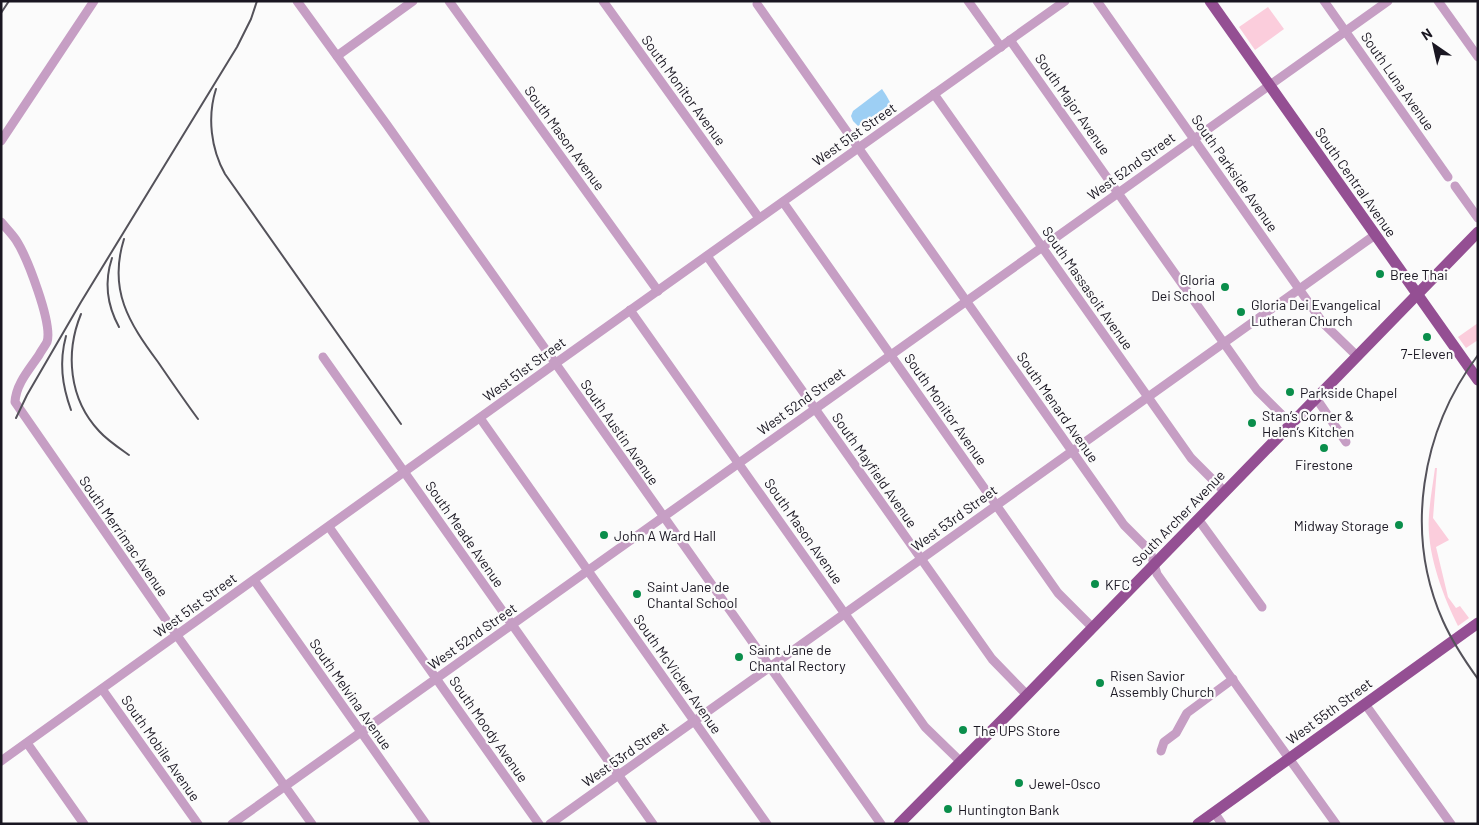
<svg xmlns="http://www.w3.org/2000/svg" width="1479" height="825" viewBox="0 0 1479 825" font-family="Barlow,sans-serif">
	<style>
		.grass { fill: #fbcddc }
		.water { fill: #9dcff4 }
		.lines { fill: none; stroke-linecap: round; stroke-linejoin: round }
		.minor { stroke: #c69ec4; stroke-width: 9 }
		.major { stroke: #944f93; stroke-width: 11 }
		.rail { stroke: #54525a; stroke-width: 2 }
		.poi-dot { fill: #0a8e4b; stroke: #fbfbfb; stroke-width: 2 }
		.labels { text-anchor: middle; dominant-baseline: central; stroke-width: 4.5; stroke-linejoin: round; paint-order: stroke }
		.street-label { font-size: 14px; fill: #191621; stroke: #fbfbfb }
		.poi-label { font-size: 14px; fill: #191621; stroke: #fbfbfb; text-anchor: start }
	</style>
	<rect width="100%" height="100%" fill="#fbfbfb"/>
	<g class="grass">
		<path d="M1268,7l16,22 -29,21 -16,-23z"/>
		<path d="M1478,323v17l-12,8 -8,-11z"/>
		<path d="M1435,468h2l-4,50 16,22 -13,7 12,50 8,11 4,-2 9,12 -11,8c-16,-32 -32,-75 -29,-111 1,-16 4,-31 6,-47z"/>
	</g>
	<path class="water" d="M882,89l4,6 5,9 -33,22 -5,-5 -2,-5 2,-5z"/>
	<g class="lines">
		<g class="minor">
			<path d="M297,1l90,124 494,699"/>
			<path d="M449,1l209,290"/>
			<path d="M603,1l156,217"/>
			<path d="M968,1l33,46"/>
			<path d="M1097,1l207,295 19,27 34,33"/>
			<path d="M1324,1l124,176"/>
			<path d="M1438,1l40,56"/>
			<path d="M757,4l367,521 26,26 7,23 179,250"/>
			<path d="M1010,40l247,350 34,34"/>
			<path d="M337,56l76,-55"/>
			<path d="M934,94l257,364 34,34"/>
			<path d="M1,141l93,-140"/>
			<path d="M1455,186l23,32"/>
			<path d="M783,202l275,391 34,34"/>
			<path d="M1,222c5,6 11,12 15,18 11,17 37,84 31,102 -2,4 -6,9 -8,13 -10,15 -23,29 -24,47l158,228 139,194"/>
			<path d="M707,256l285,403 35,36"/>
			<path d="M630,310l295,417 36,35"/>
			<path d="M323,357l330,467"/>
			<path d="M1316,398l30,44"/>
			<path d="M480,418l287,406"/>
			<path d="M1198,519l64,88"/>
			<path d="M329,527l210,297"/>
			<path d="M254,580l172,244"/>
			<path d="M102,689l96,135"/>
			<path d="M1365,704l86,120"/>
			<path d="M27,743l57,81"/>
			<path d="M1161,751l3,-9 12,-9 11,-20 46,-34"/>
			<path d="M1,761l548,-393 516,-367"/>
			<path d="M1214,812l8,12"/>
			<path d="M232,824l1156,-823"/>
			<path d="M550,824l825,-589"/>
		</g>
		<g class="major">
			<path d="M1210,1l268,379"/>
			<path d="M899,824l128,-129 451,-463"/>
			<path d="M1198,824l280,-201"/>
		</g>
		<g class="rail">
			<path d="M1,13l8,-12"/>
			<path d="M216,89c-9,28 -5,60 9,85l176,250"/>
			<path d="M124,239c-16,51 5,84 34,123 13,19 26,38 40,57"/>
			<path d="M112,258c-8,24 -5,47 7,69"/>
			<path d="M81,314c-16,39 -12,85 18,117 8,9 20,17 30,24"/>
			<path d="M66,336c-7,26 -4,49 5,74"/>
			<path d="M1478,355c-57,76 -74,178 -35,266 9,20 22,40 35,58"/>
			<path d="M16,418l11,-23 54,-93 156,-255 14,-28 6,-18"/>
		</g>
	</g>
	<g class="poi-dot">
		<circle cx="1380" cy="274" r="5"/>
		<circle cx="1225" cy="287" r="5"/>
		<circle cx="1241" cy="312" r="5"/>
		<circle cx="1427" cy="337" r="5"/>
		<circle cx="1290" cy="392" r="5"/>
		<circle cx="1252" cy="423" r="5"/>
		<circle cx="1324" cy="448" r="5"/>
		<circle cx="1399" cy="525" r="5"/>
		<circle cx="604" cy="535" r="5"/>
		<circle cx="1095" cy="584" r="5"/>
		<circle cx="637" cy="594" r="5"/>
		<circle cx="739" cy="657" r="5"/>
		<circle cx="1100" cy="683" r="5"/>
		<circle cx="963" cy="730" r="5"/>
		<circle cx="1019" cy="783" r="5"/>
		<circle cx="948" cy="809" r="5"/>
	</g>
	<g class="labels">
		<g class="street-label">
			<text transform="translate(1398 81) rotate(55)">South Luna Avenue</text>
			<text transform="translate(684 90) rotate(54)">South Monitor Avenue</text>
			<text transform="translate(1073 104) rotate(55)">South Major Avenue</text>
			<text transform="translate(854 134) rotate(-35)">West 51st Street</text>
			<text transform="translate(565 138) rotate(54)">South Mason Avenue</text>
			<text transform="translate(1131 166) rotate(-36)">West 52nd Street</text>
			<text transform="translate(1235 173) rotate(55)">South Parkside Avenue</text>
			<text transform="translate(1356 182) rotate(55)">South Central Avenue</text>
			<text transform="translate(1088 288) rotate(55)">South Massasoit Avenue</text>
			<text transform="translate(524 369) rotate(-36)">West 51st Street</text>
			<text transform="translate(801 401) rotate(-36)">West 52nd Street</text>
			<text transform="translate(1058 407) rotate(55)">South Menard Avenue</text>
			<text transform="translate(946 409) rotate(55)">South Monitor Avenue</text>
			<text transform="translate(620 432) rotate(55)">South Austin Avenue</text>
			<text transform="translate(875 470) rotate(55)">South Mayfield Avenue</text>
			<text transform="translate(954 518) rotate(-36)">West 53rd Street</text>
			<text transform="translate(1178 518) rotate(-46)">South Archer Avenue</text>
			<text transform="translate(804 531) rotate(55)">South Mason Avenue</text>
			<text transform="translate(465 534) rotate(55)">South Meade Avenue</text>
			<text transform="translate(124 536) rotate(55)">South Merrimac Avenue</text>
			<text transform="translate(195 605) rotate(-36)">West 51st Street</text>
			<text transform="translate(472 636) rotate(-35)">West 52nd Street</text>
			<text transform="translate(678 674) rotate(55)">South McVicker Avenue</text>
			<text transform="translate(351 694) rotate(55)">South Melvina Avenue</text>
			<text transform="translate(1329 711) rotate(-36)">West 55th Street</text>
			<text transform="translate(489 729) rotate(55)">South Moody Avenue</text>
			<text transform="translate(161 748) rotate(55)">South Mobile Avenue</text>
			<text transform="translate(625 754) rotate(-35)">West 53rd Street</text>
		</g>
		<g class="poi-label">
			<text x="1390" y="274">Bree Thai</text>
			<text x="1215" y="279" text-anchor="end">Gloria<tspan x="1215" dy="16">Dei School</tspan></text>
			<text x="1251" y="304">Gloria Dei Evangelical<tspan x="1251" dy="16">Lutheran Church</tspan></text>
			<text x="1427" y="353" text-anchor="middle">7-Eleven</text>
			<text x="1300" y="392">Parkside Chapel</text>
			<text x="1262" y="415">Stan’s Corner &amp;<tspan x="1262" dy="16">Helen’s Kitchen</tspan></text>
			<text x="1324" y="464" text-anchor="middle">Firestone</text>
			<text x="1389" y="525" text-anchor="end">Midway Storage</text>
			<text x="614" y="535">John A Ward Hall</text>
			<text x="1105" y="584">KFC</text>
			<text x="647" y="586">Saint Jane de<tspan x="647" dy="16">Chantal School</tspan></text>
			<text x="749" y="649">Saint Jane de<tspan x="749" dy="16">Chantal Rectory</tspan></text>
			<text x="1110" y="675">Risen Savior<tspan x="1110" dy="16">Assembly Church</tspan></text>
			<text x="973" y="730">The UPS Store</text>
			<text x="1029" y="783">Jewel-Osco</text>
			<text x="958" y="809">Huntington Bank</text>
		</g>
	</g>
	<rect width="1479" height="825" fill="none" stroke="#191621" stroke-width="5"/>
	<g transform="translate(1434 45) rotate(326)" stroke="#fbfbfb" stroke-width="4" paint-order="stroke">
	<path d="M0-4L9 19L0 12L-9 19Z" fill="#191621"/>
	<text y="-8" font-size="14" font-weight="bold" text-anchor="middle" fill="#191621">N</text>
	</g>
</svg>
